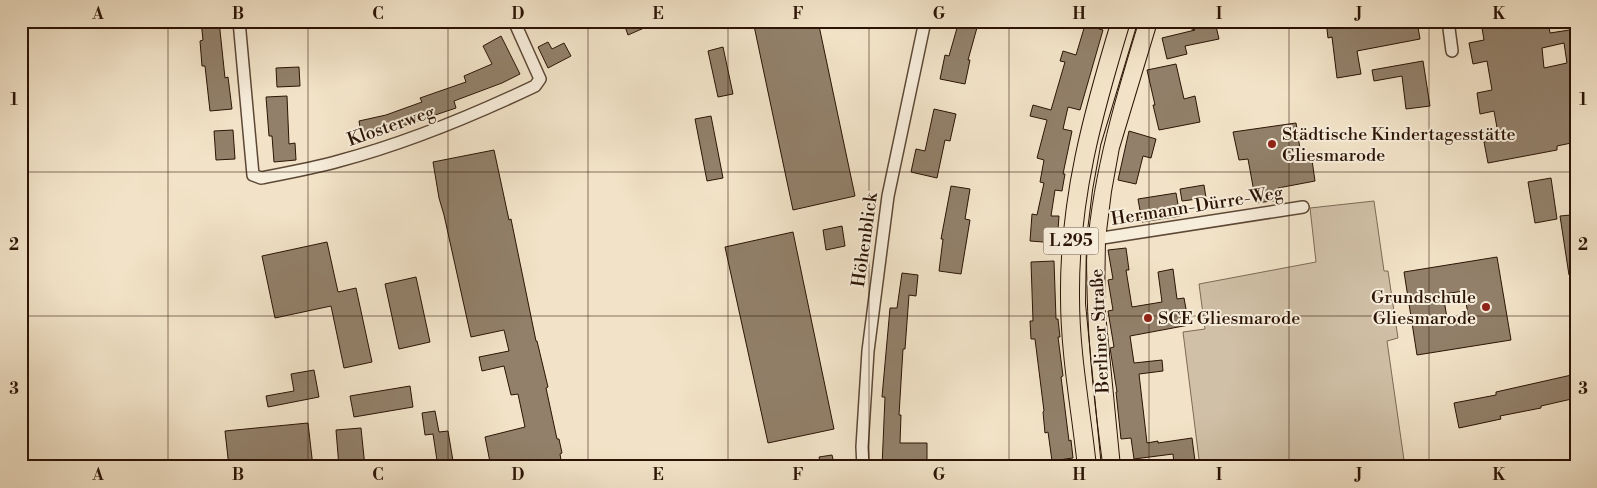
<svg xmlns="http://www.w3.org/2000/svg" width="1597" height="488" viewBox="0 0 1597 488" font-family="'Libre Bodoni',serif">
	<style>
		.green { fill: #d0c0a7; stroke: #7e6a56 }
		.building { fill: #92806a; stroke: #2b1405; fill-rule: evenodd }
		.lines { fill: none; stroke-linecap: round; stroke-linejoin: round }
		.street-casing { stroke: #5d4836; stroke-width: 14 }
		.primary-casing { stroke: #2b1405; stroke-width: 20 }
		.street { stroke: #f7eddb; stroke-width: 11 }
		.primary { stroke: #f2e3c8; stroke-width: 18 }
		.tram { stroke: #2b1405; stroke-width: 1 }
		.grid { fill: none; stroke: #2b1405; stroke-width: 1; stroke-opacity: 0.55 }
		.poi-dot { fill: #8f2418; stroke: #f7eddb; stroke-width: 2 }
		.labels { text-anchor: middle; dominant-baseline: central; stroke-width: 4; stroke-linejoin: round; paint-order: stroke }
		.shield { fill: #f7eddb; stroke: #685545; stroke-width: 1 }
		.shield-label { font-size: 16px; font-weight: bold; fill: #2b1405 }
		.street-label { font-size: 18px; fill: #2b1405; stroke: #f7eddb }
		.poi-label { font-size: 18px; fill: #2b1405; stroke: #f7eddb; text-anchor: start }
		.neatline { fill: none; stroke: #2b1405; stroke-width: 2 }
		.grid-label { font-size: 16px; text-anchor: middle; font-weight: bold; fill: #2b1405 }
	</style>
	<rect width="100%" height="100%" fill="#f2e3c8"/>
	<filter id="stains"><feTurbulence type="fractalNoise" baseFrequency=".004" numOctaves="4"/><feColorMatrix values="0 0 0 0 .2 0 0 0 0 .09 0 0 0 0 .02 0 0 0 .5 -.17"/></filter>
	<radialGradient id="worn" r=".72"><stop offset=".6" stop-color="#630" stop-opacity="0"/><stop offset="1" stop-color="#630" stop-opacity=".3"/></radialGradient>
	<path class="green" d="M1374,201l10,70h4l10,67 -11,3 18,126h-205l-17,-135 22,-3 -6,-45 117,-22 -6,-54z"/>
	<g class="building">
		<path d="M201,21h18l6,57 3,-1 4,32 -22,2 -5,-45h-3l-2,-25 3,-1z"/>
		<path d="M631,21h29l-32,14 -4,-11z"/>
		<path d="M753,21h65l37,175 -62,14z"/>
		<path d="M959,21l19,3 -10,36h2l-5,24 -25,-5 5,-24 4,1z"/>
		<path d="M1326,21h91l3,18 -63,12 4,23 -24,4 -5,-41 -4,1z"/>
		<path d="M1516,21h32l2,12 26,-4v113l-19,4v4l-69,13 -4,-21 15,-3 -5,-28 -14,3 -3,-21 15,-3 -5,-29 -14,3 -4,-21 15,-3 -2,-12zM1564,43l3,20 -23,5 -2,-20z"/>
		<path d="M1215,22l4,17 -34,7 2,8 -20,5 -5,-21 33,-8 -6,-2z"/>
		<path d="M1085,25l18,5 -23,80 -12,-3 -5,22 9,2 -9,43h2l-3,17 -7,-1 -4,26h8l-2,27 -27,-2 2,-27 5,1 7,-32 -4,-1 4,-22 -7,-2 10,-38 -17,-4 3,-11 18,5 14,-48 -5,-1 3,-10 13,4z"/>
		<path d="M501,36l19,38 -18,9 -48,18 2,7 -71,24v1l-23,5 -3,-17 27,-6 36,-13 -2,-4 46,-16 -2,-6 28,-12 -9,-18z"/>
		<path d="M548,42l4,7 12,-6 7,13 -23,12 -10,-21z"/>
		<path d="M723,47l10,47 -15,3 -10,-46z"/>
		<path d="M1423,61l7,45 -24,3 -4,-33 -28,5 -2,-11z"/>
		<path d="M1176,64l8,35 11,-3 5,26 -41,8 -6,-25h2l-8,-35z"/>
		<path d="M299,67l1,19 -23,1 -1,-19z"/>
		<path d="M287,96l2,48 6,-1 1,17 -22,2 -2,-26h-3l-3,-39z"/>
		<path d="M934,109l22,5 -6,27 -5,-1 -8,38 -26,-6 5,-23 9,2z"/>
		<path d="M711,116l12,62 -16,3 -12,-62z"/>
		<path d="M1296,123l6,39 10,-2 3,21 -37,7 2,12 -24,3 -8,-44 -9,1 -6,-28z"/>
		<path d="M233,130l2,29 -19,1 -2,-29z"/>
		<path d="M1129,131l27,8 -5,19 -8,-2 -7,28 -18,-4z"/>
		<path d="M494,150l15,70 2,-1 25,122h1l11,46 -2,1 11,51h2l3,14 -2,1 1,6 -31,7h-39l-6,-30 40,-10 -7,-33 -7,1 -7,-29 -22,5 -3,-14 30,-6 -5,-21 -33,7 -27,-122 -5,-17 -6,-36z"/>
		<path d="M1551,178l6,41 -22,4 -7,-41z"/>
		<path d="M1204,185l2,13 -24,3 -2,-12z"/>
		<path d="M951,186l19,3 -5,30 5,1 -9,54 -22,-3 4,-32h-2z"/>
		<path d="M1176,193l4,23 -38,6 -4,-23z"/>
		<path d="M1571,215l5,30v30h-7l-9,-59z"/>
		<path d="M842,226l3,20 -19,4 -3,-20z"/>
		<path d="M793,232l41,197 -66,14 -43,-196z"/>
		<path d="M327,242l11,50 18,-4 16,74 -28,6 -13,-62 -56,12 -13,-62z"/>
		<path d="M1126,248l3,22h-3l6,37 30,-5 -4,-30 15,-3 4,30 7,-1 5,27 -59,11 4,27 28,-3 1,11 -24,3 8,69 11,-2v2l34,-5 3,23 -21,3 -1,-10 -39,5 -3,-21 -10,1 -5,-47h1l-7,-44 4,-1 -6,-36 5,-1 -5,-30 5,-1 -5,-29z"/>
		<path d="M1497,257l14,83 -94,15 -13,-83zM1464,291l5,29 -21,4 -5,-30z"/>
		<path d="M1054,261l2,58h2l2,18h-2l5,39 -2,1 8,64 2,-1 2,18 -21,3 -4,-29 -3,1 -2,-21 1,-1 -9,-72h-4l-1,-18h3l-2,-59z"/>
		<path d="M902,273l16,2 -2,21 -7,-1 -4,54h-2l-4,66h2l-1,28h27v18h-26l1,6h-20l3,-70h-3l8,-89h7z"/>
		<path d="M416,277l14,65 -31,7 -14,-65z"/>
		<path d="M314,370l5,27 -51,10 -2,-11 28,-5 -3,-17z"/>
		<path d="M1576,374v24l-35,8v2l-41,8 1,3 -42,9 -5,-25 42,-8v-3z"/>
		<path d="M410,386l3,21 -59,10 -4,-21z"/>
		<path d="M435,411l4,21 9,-1 6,36h-16l-5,-33 -8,1 -3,-22z"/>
		<path d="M308,423l5,44h-84l-4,-36z"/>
		<path d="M361,428l4,39h-26l-3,-37z"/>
		<path d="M832,455l3,12h-14l-2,-10z"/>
	</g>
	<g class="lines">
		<g class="street-casing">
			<g id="street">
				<path d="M239,21l14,154 8,3c26,-5 53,-10 78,-17 68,-18 133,-45 196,-75l5,-7 -26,-58"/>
				<path d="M1448,21l4,30"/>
				<path d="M1096,239l207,-32"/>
				<path d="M863,467l-1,-20 6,-96 20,-155 37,-175"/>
			</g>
		</g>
		<g class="primary-casing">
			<g id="primary">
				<path d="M1087,467c-6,-57 -17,-113 -17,-170 -1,-98 23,-184 51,-276"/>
				<path d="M1111,467l-16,-164 1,-64 6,-48 8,-44 38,-126"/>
			</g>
		</g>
		<use href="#street" class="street"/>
		<use href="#primary" class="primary"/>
		<path class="tram" d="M1103,467c-8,-59 -15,-118 -16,-178 0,-13 -1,-26 0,-38 6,-79 29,-155 52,-230"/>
	</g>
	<path class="grid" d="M168,21v446M308,21v446M448,21v446M588,21v446M728,21v446M869,21v446M1009,21v446M1149,21v446M1289,21v446M1429,21v446M21,172h1555M21,316h1555"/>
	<g class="poi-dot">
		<circle cx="1272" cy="144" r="5"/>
		<circle cx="1486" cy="307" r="5"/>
		<circle cx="1148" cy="318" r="5"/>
	</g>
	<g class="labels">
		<rect class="shield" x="1043.5" y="227.5" width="55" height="27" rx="4"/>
		<g class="shield-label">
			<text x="1071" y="241">L 295</text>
		</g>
		<g class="street-label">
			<text transform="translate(391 126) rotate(-19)">Klosterweg</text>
			<text transform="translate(1197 206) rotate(-9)">Hermann-Dürre-Weg</text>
			<text transform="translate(865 240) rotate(-82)">Höhenblick</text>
			<text transform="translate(1100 331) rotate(-93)">Berliner Straße</text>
		</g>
		<g class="poi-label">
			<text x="1282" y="134">Städtische Kindertagesstätte<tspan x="1282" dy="21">Gliesmarode</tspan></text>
			<text x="1476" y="297" text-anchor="end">Grundschule<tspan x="1476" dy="21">Gliesmarode</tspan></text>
			<text x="1158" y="318">SCE Gliesmarode</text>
		</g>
	</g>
	<rect width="1597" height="488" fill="none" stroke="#f2e3c8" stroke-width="55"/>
	<rect x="28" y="28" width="1542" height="432" class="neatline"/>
	<g class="grid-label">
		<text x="98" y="19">A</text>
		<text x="238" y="19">B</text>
		<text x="378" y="19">C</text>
		<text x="518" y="19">D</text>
		<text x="658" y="19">E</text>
		<text x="798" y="19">F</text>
		<text x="939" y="19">G</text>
		<text x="1079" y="19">H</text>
		<text x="1219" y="19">I</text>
		<text x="1359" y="19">J</text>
		<text x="1499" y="19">K</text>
		<text x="14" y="105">1</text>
		<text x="1583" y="105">1</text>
		<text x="14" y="250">2</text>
		<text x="1583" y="250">2</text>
		<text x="14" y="394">3</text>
		<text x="1583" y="394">3</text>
		<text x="98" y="480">A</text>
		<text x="238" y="480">B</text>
		<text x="378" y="480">C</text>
		<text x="518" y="480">D</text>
		<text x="658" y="480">E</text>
		<text x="798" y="480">F</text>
		<text x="939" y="480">G</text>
		<text x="1079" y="480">H</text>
		<text x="1219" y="480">I</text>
		<text x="1359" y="480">J</text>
		<text x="1499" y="480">K</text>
	</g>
	<rect width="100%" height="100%" filter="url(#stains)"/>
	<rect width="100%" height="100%" fill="url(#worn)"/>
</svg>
